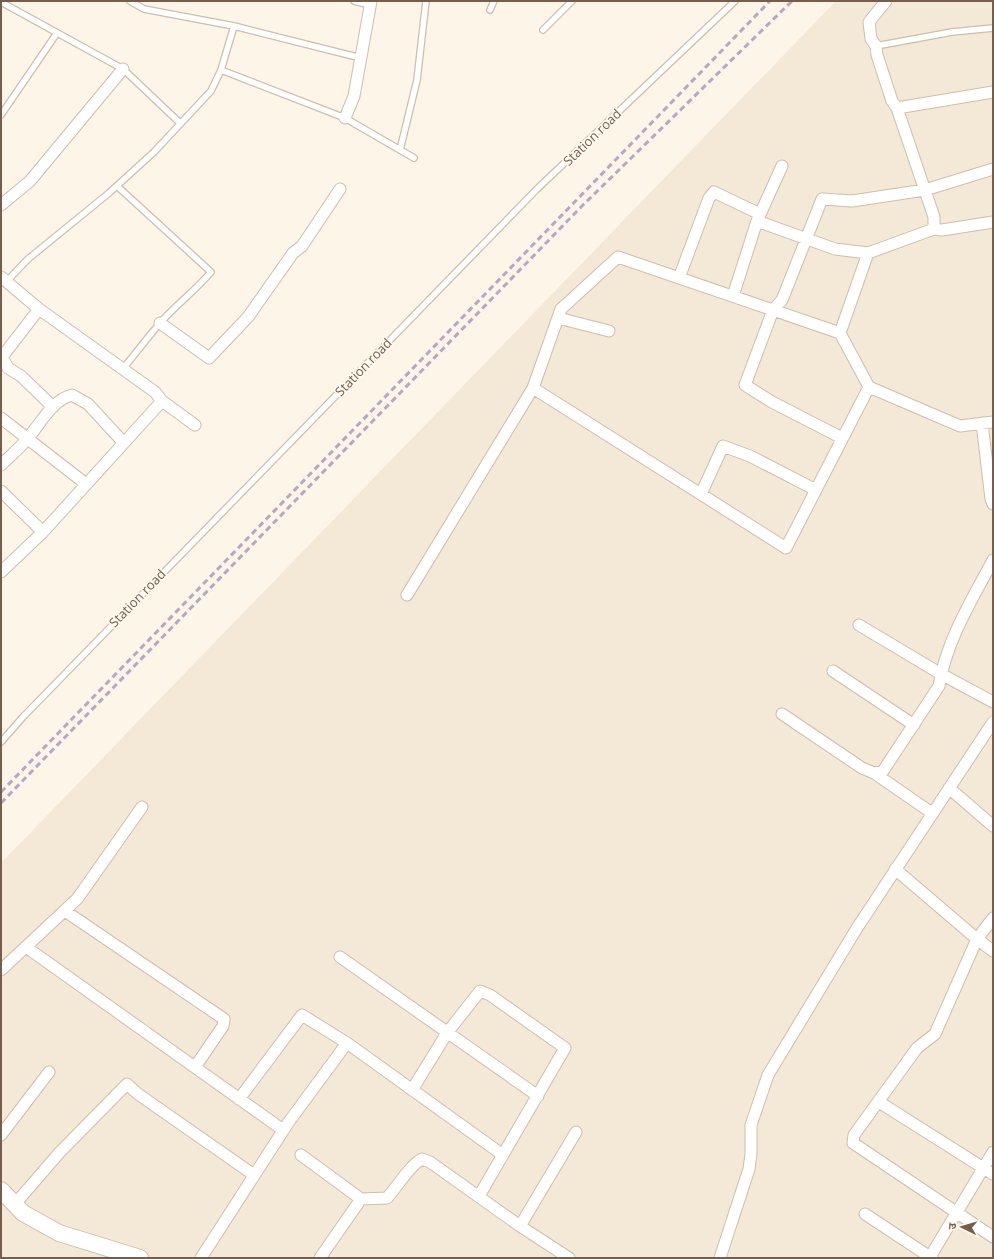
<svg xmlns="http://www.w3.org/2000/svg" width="994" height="1259" viewBox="0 0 994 1259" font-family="'Open Sans','Noto Sans Devanagari',sans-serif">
<rect width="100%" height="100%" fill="#fcf5e8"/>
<path fill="#f4e8d6" d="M836,1h157v1257h-992v-395z"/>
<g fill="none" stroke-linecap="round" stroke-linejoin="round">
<g stroke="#cebeae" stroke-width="8">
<path id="lane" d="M130,1l14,8 90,17 127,32
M354,1l16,4
M1,2l122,67 57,54
M490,10l4,-9
M543,30l29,-29
M876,46l76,-14 41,-4
M221,70l124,48 69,40
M1,115l56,-82
M400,150l17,-70 9,-79
M117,186l94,86c-15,18 -34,32 -50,50 -13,15 -26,32 -39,48
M6,282l22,-23 81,-66 45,-41 57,-61 10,-21 13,-44
M1,742l22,-25 514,-528 198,-188"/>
</g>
<g stroke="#cebeae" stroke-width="13">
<path id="street" d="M886,1l-17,21 2,17 5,7 1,9 15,46 5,7 37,109v12l8,1 51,-8
M897,108l96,-16
M345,118l9,-22 17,-95
M1,205l29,-24 93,-112
M757,221l78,28 33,4 66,-24
M1,277l38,32 116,83 7,9 -119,131 -42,40
M679,278l30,-80 5,-6 46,22
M733,296l24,-75 25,-55
M39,309l-37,48 6,11 13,8 32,31
M558,318l51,13
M160,323l49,35 39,-41 45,-64 9,-7 38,-57
M840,333l28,-80
M533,388l253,160 83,-161 91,39 33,-4
M162,401l33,24
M1,418l85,66
M982,423l9,76 2,5
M842,438l-70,-36 -27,-17 28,-75 9,-10 40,-101 30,2 73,-11 68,-21
M1,465c9,-9 19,-17 27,-27 13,-15 24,-38 44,-43l16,9 36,39
M1,491l42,41
M701,494l22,-48 27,10 66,34
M407,595l126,-207 28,-79 57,-52 222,76 29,54
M859,625l82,49 52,28
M833,671l81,54
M782,714l80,54 12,5 9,-2 56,-85c7,-45 33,-86 54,-126
M874,773l58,40
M949,788l44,38
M895,869l82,70 16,12
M65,911l159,108 -1,7 -28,41
M993,918l-16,21 -42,95 -18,14 -63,87 -1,8 140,94
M26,947l257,183
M340,957l198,139
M1,970l76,-71 65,-92
M412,1090l35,-57 33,-42 10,4 75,53 -86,148
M239,1099l63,-84 45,28 156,112
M879,1102l114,72
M1,1135l48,-63
M301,1155l60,44 26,-1c9,-10 25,-35 35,-39l8,3 90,64 49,32
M15,1204l45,-52 67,-68 11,10 116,81
M865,1214l65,43 -1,1
M520,1226l56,-94
M201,1258l87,-135 59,-80
M320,1258l41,-59
M720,1258l29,-89 2,-15v-29l17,-50 89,-147 136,-206
M932,1258l-2,-1 63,-105"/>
</g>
<g stroke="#d1beab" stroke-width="18">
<path id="secondary" d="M1,1190l22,23 36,20 81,25"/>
</g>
<use href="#lane" stroke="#fff" stroke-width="5.5"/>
<use href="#street" stroke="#fff" stroke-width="11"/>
<use href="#secondary" stroke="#fff" stroke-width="16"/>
<path stroke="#b9a6c6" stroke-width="3" stroke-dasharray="6 4" stroke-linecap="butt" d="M1,792l769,-791
M1,803l581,-597 210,-205"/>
</g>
<g text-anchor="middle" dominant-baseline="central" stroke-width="3.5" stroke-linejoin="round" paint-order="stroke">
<g font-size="13" fill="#765d4c" stroke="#fff9ee">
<text transform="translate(592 137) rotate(-44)">Station road</text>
<text transform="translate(363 367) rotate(-46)">Station road</text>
<text transform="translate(137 598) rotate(-46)">Station road</text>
</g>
</g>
<rect width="994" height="1259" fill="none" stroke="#765d4c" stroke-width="4"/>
<g transform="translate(962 1227) rotate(275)" stroke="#fff9ee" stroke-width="3" paint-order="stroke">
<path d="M0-3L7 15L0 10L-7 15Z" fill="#765d4c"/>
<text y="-6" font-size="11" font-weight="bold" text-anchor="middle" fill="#765d4c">उ</text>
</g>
</svg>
